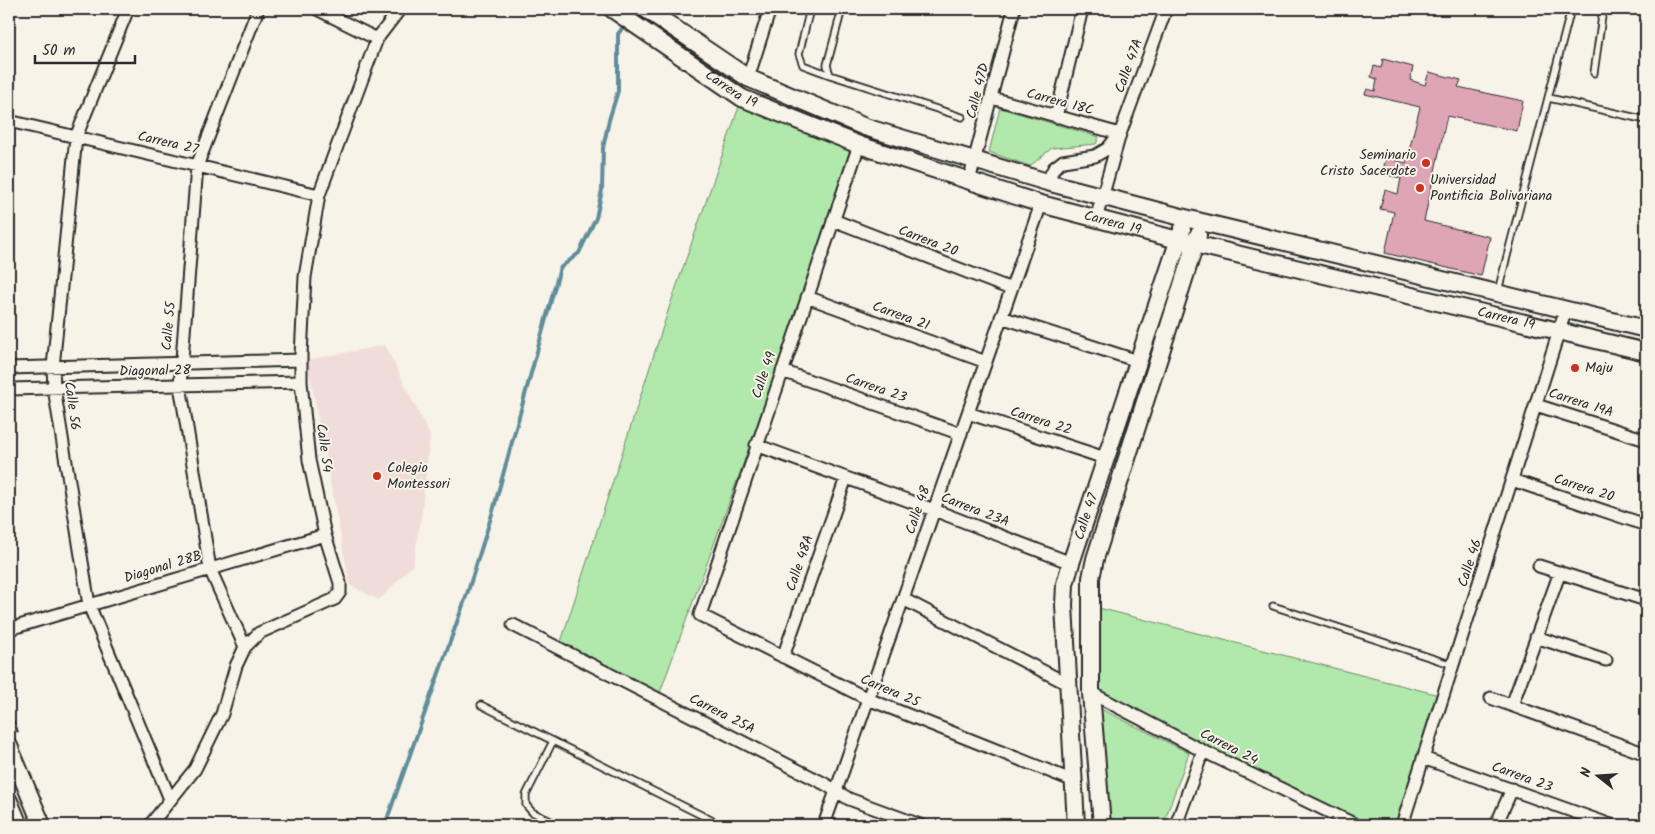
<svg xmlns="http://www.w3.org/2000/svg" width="1655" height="834" viewBox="0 0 1655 834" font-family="Kalam,sans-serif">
<rect width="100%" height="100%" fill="#f7f3e8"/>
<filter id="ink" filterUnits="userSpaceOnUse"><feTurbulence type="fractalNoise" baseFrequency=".02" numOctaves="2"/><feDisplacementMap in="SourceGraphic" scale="10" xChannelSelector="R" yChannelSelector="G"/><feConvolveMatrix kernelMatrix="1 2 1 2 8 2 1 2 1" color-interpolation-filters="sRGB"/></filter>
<g filter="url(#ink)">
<path fill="#f0dcd9" d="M385,345l45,91 -9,81 -8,48 -34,35 -29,-15 -43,-225z"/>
<path fill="#b1e8ab" stroke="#6e8a6b" d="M742,98l117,47 -201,553 -99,-50 110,-340z
M1000,108l99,29 -3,7 -44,4 -22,18 -41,-14z
M1091,606l352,90 -41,129h-44l-267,-132z
M1101,709l88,44 -26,72h-53z"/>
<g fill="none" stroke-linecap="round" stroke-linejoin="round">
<path stroke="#618d9b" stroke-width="4" d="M630,17l6,-8
M385,825l83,-234 25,-80 67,-243 19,-15 17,-35 6,-28 1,-42 6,-28 9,-29v-57l8,-11"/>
</g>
<path fill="#dea5b7" stroke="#2b2b2b" d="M1383,59l30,8 -3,13 15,5 4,-13 32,8 -3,7 65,14 -6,30 -70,-15 -23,105 66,16 -9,39 -96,-23 9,-41 -14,-3 5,-19 13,4 3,-16 -19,-4 4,-16 20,5 14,-56 -55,-13 2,-5 8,2 2,-12 -6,-2 3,-11 7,2z"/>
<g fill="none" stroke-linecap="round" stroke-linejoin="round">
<g stroke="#2b2b2b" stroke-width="9">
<path id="lane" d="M810,9l-11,45 4,11 27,10
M842,9l-15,56 3,10 132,42
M1594,73l9,-64
M1549,98l97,22
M1498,291l73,-282
M1273,606l180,59
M481,705l240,120
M553,741l-27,54v10l6,7 27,13"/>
</g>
<g stroke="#2b2b2b" stroke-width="15">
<path id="street" d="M128,9l-52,128 -23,230 1,21 35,217 81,194
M317,9l60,30
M748,78l22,-69
M992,98l128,36
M1056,117l26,-108
M9,121l310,74
M859,145l-159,470 168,84 206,82
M969,181l45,-172
M1047,182l7,-14 9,-7 32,-5 12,-7 10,-12
M1096,219l24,-85 46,-125
M833,220l178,69
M807,297l179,65
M1001,317l137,44
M9,368l292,-8
M782,371l179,63
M9,389l292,-7
M1536,405l110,35
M968,413l137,45
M756,445l178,65 137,53
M1512,480l134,45
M1539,566l107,34
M903,599l165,85
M513,625l312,159 24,15 71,26
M9,629l316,-94
M1536,637l70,23
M245,647l-35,-78 -30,-184 17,-219 61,-157
M783,657l63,-179
M1091,693l112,58 153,74
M1491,698l155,56
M1512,705l48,-133
M1423,758l188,67
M150,825l45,-56 27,-55 14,-48 9,-19 14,-14 76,-34 5,-7v-9l-15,-48 -16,-75 -8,-78v-27l4,-78 14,-82 58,-156 23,-30
M824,825l217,-621
M1176,825l27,-74
M1402,825l164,-516
M1496,825l16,-36"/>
</g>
<g stroke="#2b2b2b" stroke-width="20">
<g id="secondary">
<path id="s1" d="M612,9l130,89 117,47 182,59 137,36 468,112"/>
<path d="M646,9l102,69 117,49 182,55 138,36 461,111"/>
<path d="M9,746l33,79"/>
<path d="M9,801l10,24"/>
<path id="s2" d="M1076,825l-12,-220 1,-21 6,-21 111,-333"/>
<path d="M1102,825l-11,-132v-115l4,-19 103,-324"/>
</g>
</g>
<path stroke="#2b2b2b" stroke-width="2.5" stroke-dasharray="5 4" stroke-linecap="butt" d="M9,711l10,24"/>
<use href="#lane" stroke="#f7f3e8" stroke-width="5.5"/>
<use href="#street" stroke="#f7f3e8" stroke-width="11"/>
<use href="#secondary" stroke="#f7f3e8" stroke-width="16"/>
</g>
</g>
<g fill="#c8321e" stroke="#f7f3e8" stroke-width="2">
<circle cx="1426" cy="163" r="5"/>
<circle cx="1420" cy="188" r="5"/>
<circle cx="1575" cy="368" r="5"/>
<circle cx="377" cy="476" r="5"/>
</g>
<g text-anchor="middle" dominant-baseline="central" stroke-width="4" stroke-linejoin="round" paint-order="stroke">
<g font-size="14" fill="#2b2b2b" stroke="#f7f3e8">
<text transform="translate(1129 66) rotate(-70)">Calle 47A</text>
<text stroke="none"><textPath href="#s1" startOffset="144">Carrera 19</textPath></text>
<text transform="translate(978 91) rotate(-76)">Calle 47D</text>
<text transform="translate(1060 102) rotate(15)">Carrera 18C</text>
<text transform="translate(168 143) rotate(13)">Carrera 27</text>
<text stroke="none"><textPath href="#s1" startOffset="549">Carrera 19</textPath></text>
<text transform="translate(928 241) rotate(21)">Carrera 20</text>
<text transform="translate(901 316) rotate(20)">Carrera 21</text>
<text stroke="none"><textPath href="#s1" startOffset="954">Carrera 19</textPath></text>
<text transform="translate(169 326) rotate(-85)">Calle 55</text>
<text transform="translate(155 371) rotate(-1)">Diagonal 28</text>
<text transform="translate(764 375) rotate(-71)">Calle 49</text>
<text transform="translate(876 388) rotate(19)">Carrera 23</text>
<text transform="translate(1581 403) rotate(18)">Carrera 19A</text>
<text transform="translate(72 406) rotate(82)">Calle 56</text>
<text transform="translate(1041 421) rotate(18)">Carrera 22</text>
<text transform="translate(324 448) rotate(82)">Calle 54</text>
<text transform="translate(1584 488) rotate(18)">Carrera 20</text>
<text transform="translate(918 510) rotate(-71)">Calle 48</text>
<text transform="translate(975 510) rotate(21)">Carrera 23A</text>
<text stroke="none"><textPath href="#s2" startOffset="312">Calle 47</textPath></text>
<text transform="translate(800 563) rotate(-71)">Calle 48A</text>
<text transform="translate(1470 563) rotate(-72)">Calle 46</text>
<text transform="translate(163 567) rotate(-17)">Diagonal 28B</text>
<text transform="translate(890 691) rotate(23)">Carrera 25</text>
<text transform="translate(722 714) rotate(27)">Carrera 25A</text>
<text transform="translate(1229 747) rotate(27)">Carrera 24</text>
<text transform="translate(1522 777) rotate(20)">Carrera 23</text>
</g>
<g font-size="14" fill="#2b2b2b" stroke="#f7f3e8" text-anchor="start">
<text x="1416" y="155" text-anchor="end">Seminario<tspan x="1416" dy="16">Cristo Sacerdote</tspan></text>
<text x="1430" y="180">Universidad<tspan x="1430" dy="16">Pontificia Bolivariana</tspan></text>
<text x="1585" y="368">Maju</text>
<text x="387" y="468">Colegio<tspan x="387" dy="16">Montessori</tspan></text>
</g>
</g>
<rect width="1655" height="834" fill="none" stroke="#f7f3e8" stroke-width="30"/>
<rect x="15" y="15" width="1625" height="804" fill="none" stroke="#2b2b2b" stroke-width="2" filter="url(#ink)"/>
<g transform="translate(1598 776) rotate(287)" stroke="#f7f3e8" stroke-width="4" paint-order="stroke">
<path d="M0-4L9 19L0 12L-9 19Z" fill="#2b2b2b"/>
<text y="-8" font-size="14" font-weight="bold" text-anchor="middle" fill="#2b2b2b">N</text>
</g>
<path d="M35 55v8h100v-8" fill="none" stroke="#2b2b2b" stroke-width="2.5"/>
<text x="42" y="55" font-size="15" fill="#2b2b2b" stroke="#f7f3e8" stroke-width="4" paint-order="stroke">50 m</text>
</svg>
